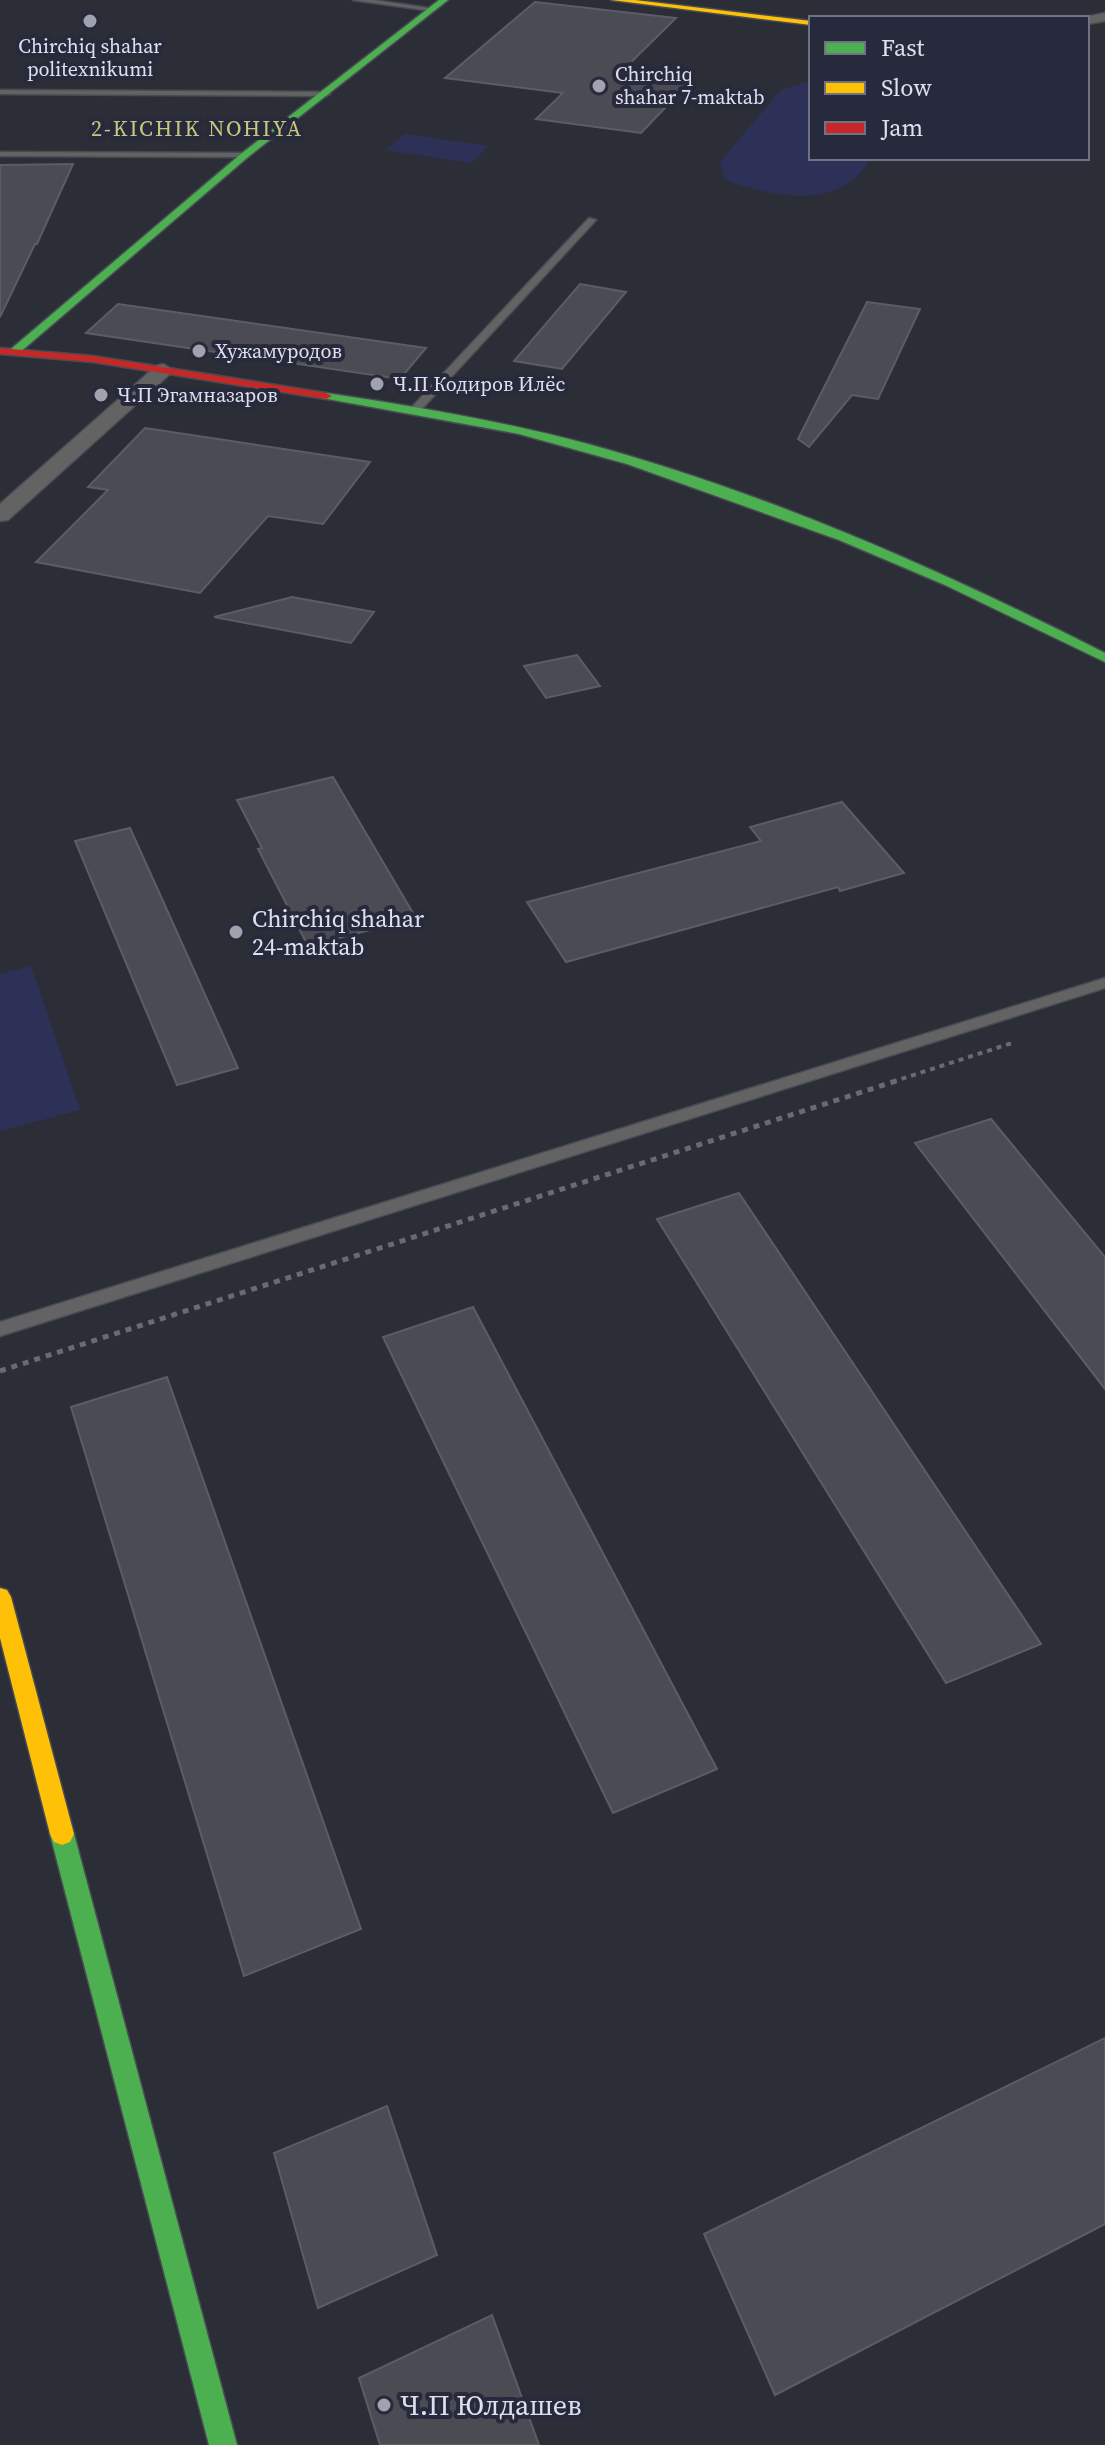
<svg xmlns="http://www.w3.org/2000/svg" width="1105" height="2445" viewBox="0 0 1105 2445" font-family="'Source Serif 4',serif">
<rect width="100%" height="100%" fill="#2c2e37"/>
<path fill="#2e3157" d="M811,81v77h60c-30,54 -97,39 -146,22l-5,-18 61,-72z
M405,134l84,12 -18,17 -85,-13z
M31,966l49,144 -80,21v-157z"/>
<path fill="#4a4b53" stroke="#5b5d66" stroke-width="2" d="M535,2l141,16 -57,56 70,9 -48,50 -105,-14 27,-26 -118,-15z
M73,164l-36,80h-2l-35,73v-152z
M580,284l46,8 -64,77 -48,-8z
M867,302l53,7 -42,90 -26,-4 -43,52 -11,-8z
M118,304l308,44 -26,31 -314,-46z
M145,428l225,34 -47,62 -55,-8 -68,77 -164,-31 72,-72 -20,-3z
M292,597l82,15 -23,31 -137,-26z
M577,655l23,31 -54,12 -22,-32z
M333,777l83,141 -108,28 -50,-97 4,-1 -25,-48z
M842,802l62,71 -64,18 -2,-4 -272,75 -39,-60 234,-61 -11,-14z
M130,828l33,73 75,167 -61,17 -102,-244z
M991,1119l114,138v132l-190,-246z
M739,1193l302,451 -95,39 -289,-464z
M473,1307l244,462 -104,44 -230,-476z
M167,1377l194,552 -117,47 -173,-569z
M1105,2038v186l-330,171 -71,-161z
M387,2106l50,149 -119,53 -44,-155z
M492,2315l47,130h-159l-21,-67z"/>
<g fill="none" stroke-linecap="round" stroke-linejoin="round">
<g stroke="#494b53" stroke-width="3">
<path id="lane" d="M353,0h20l62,9 -3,2z
M0,90l326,2 4,2 -4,2 -326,-2z
M0,152l245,1 4,2 -4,2 -245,-1z
M589,218l7,2 -177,192h-8v-4z
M1105,978v10l-1105,348v-14z"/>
</g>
<g stroke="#494b53" stroke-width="3">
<path id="street" d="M1105,13v8l-18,3v-6h-6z
M163,364l10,6 -3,4 -162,146 -8,1v-17l156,-138z"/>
</g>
<g stroke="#494b53" stroke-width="3">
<path id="fast" d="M439,0h9l-200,157 -229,196h-8v-4l231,-196z
M326,393c88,13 176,28 262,51 179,49 352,125 517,209v9l-160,-77 -106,-45 -212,-76 -108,-30 -197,-36 -2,-2z
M62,1823l8,3 4,8 163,611h-28l-159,-611 4,-8z"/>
</g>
<g stroke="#494b53" stroke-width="3">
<path id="slow" d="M611,0h24l176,21v4z
M0,1588l7,2 4,7 63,237 -4,8 -8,3 -8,-3 -4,-8 -50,-196z"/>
</g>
<g stroke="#494b53" stroke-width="3">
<path id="jam" d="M0,348l93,8 233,37 6,3 -6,3 -233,-37 -93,-8z"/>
</g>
<path stroke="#6a6b6d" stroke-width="4" stroke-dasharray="5 5" stroke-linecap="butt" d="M892,1082l123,-40"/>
<path stroke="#6a6b6d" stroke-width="5" stroke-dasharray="6 6" stroke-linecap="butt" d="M0,1371l899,-291"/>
<use href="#lane" fill="#626362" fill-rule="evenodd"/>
<use href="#street" fill="#626362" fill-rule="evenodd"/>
<use href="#fast" fill="#4caf50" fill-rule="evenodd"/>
<use href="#slow" fill="#ffc107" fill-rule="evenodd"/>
<use href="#jam" fill="#c62828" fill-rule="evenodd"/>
</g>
<g fill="#a0a2ad" stroke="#272a3c" stroke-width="3">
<circle cx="90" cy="21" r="8"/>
<circle cx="599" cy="86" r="8"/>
<circle cx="199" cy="351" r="8"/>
<circle cx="377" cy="384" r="8"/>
<circle cx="101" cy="395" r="8"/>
<circle cx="236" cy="932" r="8"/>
<circle cx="384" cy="2405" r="8"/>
</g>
<g text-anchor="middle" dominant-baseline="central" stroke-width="8" stroke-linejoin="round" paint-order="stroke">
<g font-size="20" fill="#dee0ed" stroke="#272a3c" text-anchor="start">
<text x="90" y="46" text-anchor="middle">Chirchiq shahar<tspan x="90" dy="23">politexnikumi</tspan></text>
<text x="615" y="74">Chirchiq<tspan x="615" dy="23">shahar 7-maktab</tspan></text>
<text x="215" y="351">Хужамуродов</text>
<text x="393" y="384">Ч.П Кодиров Илёс</text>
<text x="117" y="395">Ч.П Эгамназаров</text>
</g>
<g font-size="22" letter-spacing="2" fill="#c6c779" stroke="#272a3c">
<text x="197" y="128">2-KICHIK NOHIYA</text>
</g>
<g font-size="24" fill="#dee0ed" stroke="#272a3c" text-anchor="start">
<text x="252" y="918">Chirchiq shahar<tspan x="252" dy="28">24-maktab</tspan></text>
</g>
<g font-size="28" fill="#dee0ed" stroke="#272a3c" text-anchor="start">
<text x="400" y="2405">Ч.П Юлдашев</text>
</g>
</g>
<rect x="809" y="16" width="280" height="144" fill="#272a3c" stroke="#707383" stroke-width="2"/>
<rect x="825" y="42" width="40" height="12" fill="#4caf50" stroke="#707383" stroke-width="2"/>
<text x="881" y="56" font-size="24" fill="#dee0ed">Fast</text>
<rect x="825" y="82" width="40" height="12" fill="#ffc107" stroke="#707383" stroke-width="2"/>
<text x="881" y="96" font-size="24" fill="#dee0ed">Slow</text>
<rect x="825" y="122" width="40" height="12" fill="#c62828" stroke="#707383" stroke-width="2"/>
<text x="881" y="136" font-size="24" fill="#dee0ed">Jam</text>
</svg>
